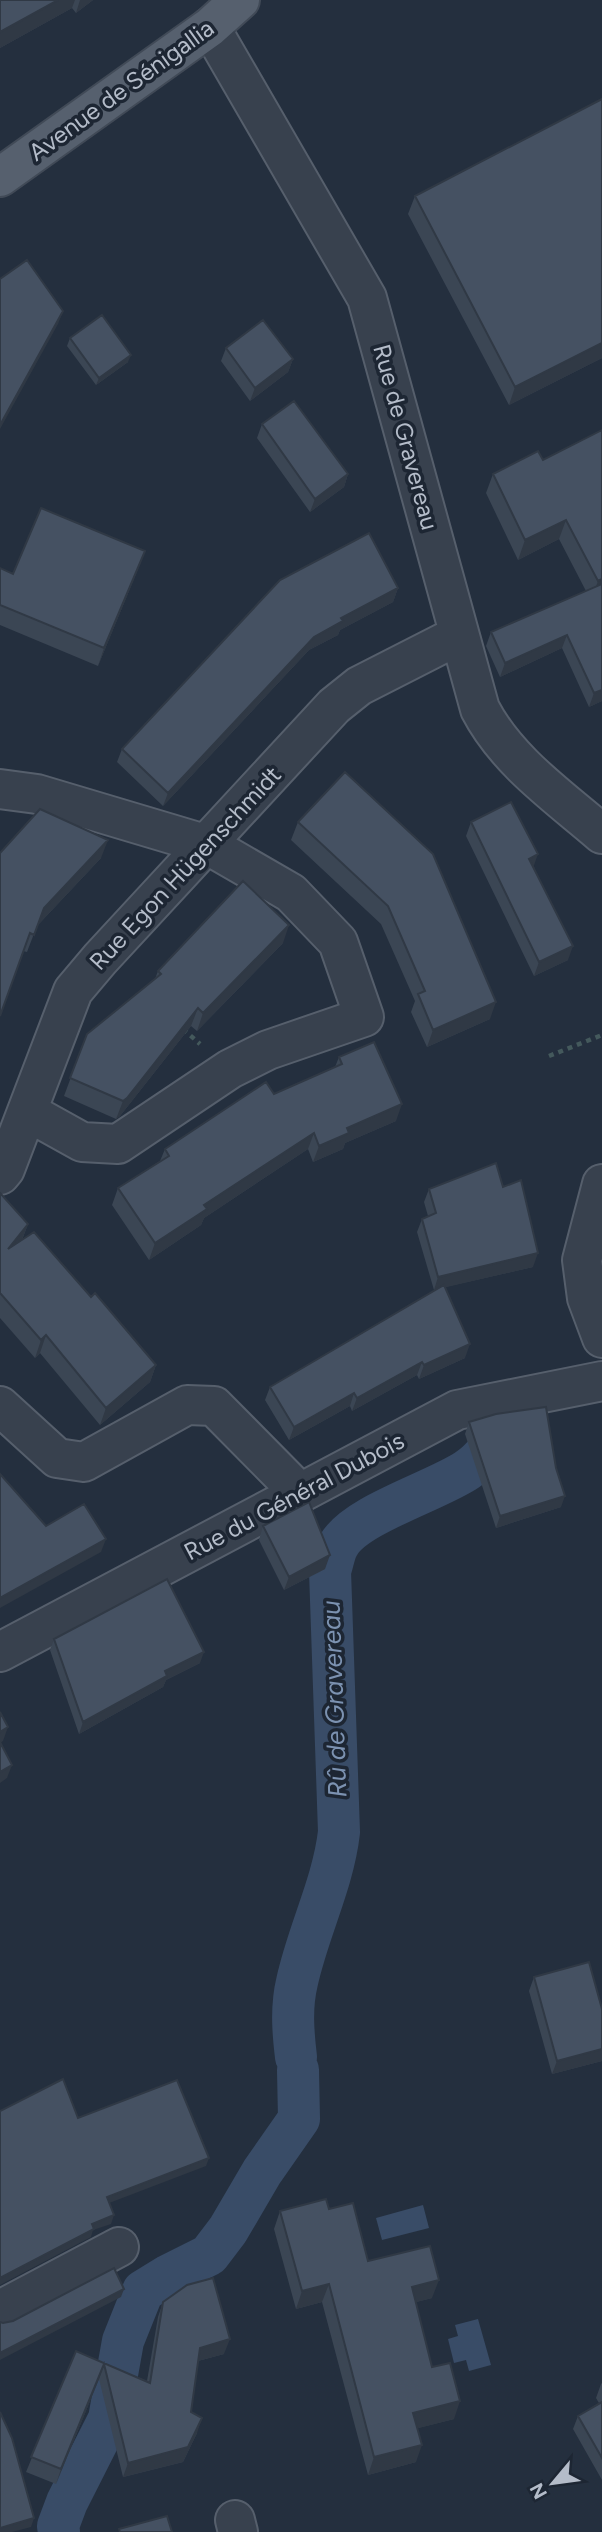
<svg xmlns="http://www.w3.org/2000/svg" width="602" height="2532" viewBox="0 0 602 2532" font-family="Figtree,sans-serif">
<rect width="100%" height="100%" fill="#242f3e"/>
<path fill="#394c67" d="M423,2205l6,23 -47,12 -6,-22z
M478,2319l13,46 -22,6 -3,-11 -12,3 -6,-24 10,-3 -3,-11z"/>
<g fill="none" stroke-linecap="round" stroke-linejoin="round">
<path stroke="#394c67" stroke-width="42" d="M296,2057c-3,-25 -5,-50 1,-75 11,-51 36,-98 42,-150l-9,-261c3,-8 4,-18 8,-25 16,-31 98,-55 129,-76 17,-11 27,-28 37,-45
M59,2532l-1,-6 9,-24 42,-83 14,-78 20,-50 26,-16 40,-20 19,-25 34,-58 37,-53 -1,-49"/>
<g stroke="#565f6c" stroke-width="42">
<path id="minor" d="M210,27l157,271 113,411c27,52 78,87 122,125
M0,789l37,5 171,51 83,48 47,49 26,75 -96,33 -38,19 -112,75 -36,-2 -54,-30
M0,1175l5,-6 68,-178 27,-32 234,-253 25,-20 100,-51
M602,1184l-20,76 5,38 15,40
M0,1406l57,52 27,4 103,-57 27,1 86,87
M0,1652l457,-242 145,-29
M0,2310l119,-63
M235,2520l3,12"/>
</g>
<g stroke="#414a57" stroke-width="42">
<path id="major" d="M0,177l210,-150 30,-27"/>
</g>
<path stroke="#44595c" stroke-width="4.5" stroke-dasharray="5 5" stroke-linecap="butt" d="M183,1029l17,15
M549,1056l53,-21"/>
<use href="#minor" stroke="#38414e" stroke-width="38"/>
<use href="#major" stroke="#56606e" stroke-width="38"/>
</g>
<path fill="#3b4654" d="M0,0h93l-17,13 -4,-5 -72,40z
M415,196l187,162 -93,47 -101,-191z
M70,338l58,24 -32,23 -29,-39z
M226,348l67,11 -5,13 -38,29 -29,-40z
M262,424l86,50 -4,13 -34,25 -53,-74z
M602,430v271l-13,6 -27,-59 -62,29 -14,-31 5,-14 95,-41 -27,-52 -41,21 -32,-67 7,-19 50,-14z
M0,568l13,6 125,-5 -40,97 -98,-41z
M398,588l-5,14 -53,28 -2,5 -29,15 -146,156 -46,-44 5,-13z
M345,772l145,247 -63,28 -16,-35 4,-11 -34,-77 -90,-84 7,-18z
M471,822l63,45 34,93 -34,16 -68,-140z
M0,853l101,5 -64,68 -10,26 -4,-1z
M283,943l-86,88 -6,-5 -71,90 -4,3 -52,-23 23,-62 68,-55 3,-8z
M339,1057l57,64 -51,22 -2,6 -30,13 -5,-13 -104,69 -3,7 -52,35 -37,-55 6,-17 42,-27 5,-12 109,-55 61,-27z
M503,1187l30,80 -88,20 20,71 -46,21 -2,-4 -65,36 -2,-5 -61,34 -24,-40 5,-13 166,-97h-2l-17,-58 5,-13 6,-3 -4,-14 5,-13z
M0,1193l28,31 -6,16 69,57 65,68 -6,17 -50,43 -60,-72 -5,5 -35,-40z
M469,1422l92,85 -65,21 -31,-94z
M263,1526l62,43 -41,21 -25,-50z
M54,1639l146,24 -34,17 -3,7 -84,47 -29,-84z
M534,1977l68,32v52l-50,13 -23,-83z
M329,2209l39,52 64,37 -16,4 16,65 22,52 -36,9 -2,34 -48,13 -46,-173 -26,7 -22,-80 6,-18z
M163,2302l61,52 -26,7 -7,51 6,21 -14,29 -60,15 -24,-98 -43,105 -30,-12 50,-121 71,30 11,-64z
M602,2383v97l-29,-51 5,-13 21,-13 -3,-5 5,-14z"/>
<path fill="#303945" d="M58,0h17l-3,8 -72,40v-16z
M80,0h13l-17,13z
M63,311l-5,13 -58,105v-4z
M602,343v15l-93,47 6,-18z
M131,355l-3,7 -32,23 3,-7z
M293,359l-5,13 -38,29 5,-13z
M348,474l-4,13 -34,25 5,-13z
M566,520l-7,19 -41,21 7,-20z
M145,551l-7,18 -40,97 6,-18z
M602,579v16l-11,5 7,-19z
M398,588l-5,14 -53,28 -2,5 -29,15 -146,156 5,-13 146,-156 27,-19z
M567,635l-5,13 -62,29 5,-14z
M602,690v11l-13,6 5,-14z
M108,840l-7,18 -64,68 -10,26 17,-44z
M538,854l-5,14 -4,-9z
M289,925l-6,18 -86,88 6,-18z
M573,946l-5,14 -34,16 5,-14z
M496,1002l-6,17 -63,28 6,-17z
M198,1008l-7,18 -71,90 -4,3 7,-18z
M402,1104l-6,17 -51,22 -2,6 -30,13 6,-16 28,-18z
M314,1133l-6,16 -104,69 -3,7 -52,35 6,-17 49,-38z
M28,1224l-7,18 -13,7z
M538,1253l-5,14 -99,23 4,-13z
M46,1335l-6,18 -5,5 6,-18z
M470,1344l-5,14 -46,21 5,-14z
M422,1362l-5,13 -65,36 5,-13z
M156,1365l-6,17 -50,43 6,-17z
M354,1393l-4,13 -61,34 5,-13z
M565,1496l-4,11 -65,21 4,-12z
M106,1539l-5,13 -101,56v-10z
M330,1555l-5,14 -41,21 5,-13z
M204,1652l-4,11 -34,17 -3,7 -84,47 4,-12 82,-51z
M8,1727l-5,14 -3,2v-11z
M12,1765l-5,13 -7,5v-11z
M602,2049v12l-50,13 5,-13z
M209,2158l-3,8 -102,39 3,-8z
M114,2215l-3,9 -18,6 -2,7 -91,48v-7l92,-54z
M439,2280l-7,18 -27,7 7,-18z
M329,2284l-7,18 -26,7 6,-18z
M124,2289l-3,8 -121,63v-7z
M230,2339l-6,15 -30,8 6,-14z
M104,2364l-5,15 -43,105 5,-15z
M460,2401l-6,18 -47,12 6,-18z
M202,2418l-5,15 -14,29 -60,15 5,-14z
M422,2445l-6,17 -48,13 6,-18z
M34,2518l-3,9 -19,5h-12v-4z"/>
<path fill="#455162" stroke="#303945" stroke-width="2" d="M0,0h58l-58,32z
M602,99v244l-87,44 -100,-191z
M27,260l36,51 -63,114v-146z
M102,315l29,40 -32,23 -29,-40z
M263,320l30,39 -38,29 -29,-40z
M294,401l54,73 -33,25 -53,-75z
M602,430v149l-4,2 -32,-61 -41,20 -32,-66 45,-23 5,9z
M41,508l104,43 -41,97 -104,-43v-37l13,6z
M369,533l29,55 -57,30 2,3 -29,16 -146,156 -46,-44 158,-169z
M602,584v106l-8,3 -27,-58 -62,28 -14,-31z
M345,772l88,82 63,148 -63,28 -15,-36 7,-3 -37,-85 -90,-84z
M511,802l27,52 -9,5 44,87 -34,16 -68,-140z
M40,809l68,31 -64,68 -10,27 -4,-2 -30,83v-163z
M243,881l46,44 -86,88 -5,-5 -71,90 -4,3 -53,-23 17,-44 74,-60 -3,-3z
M374,1042l28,62 -55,24 2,5 -30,13 -5,-13 -110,72 3,4 -52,34 -37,-55 51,-32 -4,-7 101,-67 8,12 68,-30 -3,-7z
M496,1163l7,24 18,-7 17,73 -100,24 -16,-58 14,-6 -7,-24z
M0,1193l28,31 -20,25 26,-17 57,65 4,-4 61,72 -50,43 -60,-73 -5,5 -41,-47z
M444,1285l26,59 -46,21 -2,-3 -65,36 -3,-5 -60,34 -24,-40z
M546,1407l10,61 9,28 -65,20 -31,-94 27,-8z
M0,1474l46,52 38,-22 22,35 -106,59z
M309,1502l21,53 -41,22 -26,-51z
M167,1579l37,73 -39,19 2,5 -84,46 -29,-83z
M0,1712l8,15 -8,5z
M0,1742l12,23 -12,7z
M589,1962l13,47v40l-45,12 -23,-84z
M63,2079l15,39 99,-38 32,78 -102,39 7,18 -22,9 2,5 -94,49v-167z
M326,2199l3,10 24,-6 15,58 62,-15 9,34 -27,7 20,80 18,-4 10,38 -47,12 9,32 -48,12 -45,-173 -27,7 -22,-80z
M114,2268l10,21 -124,64v-31l3,1 10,-2z
M213,2278l17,61 -30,9 -9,64 11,6 -14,29 -60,16 -24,-99 -43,105 -30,-12 45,-106 74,32 13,-81 24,-17z
M602,2402v56l-24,-42z
M0,2412l12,26 22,80 -34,10z
M167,2516l5,16h-52l-1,-3z"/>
<g text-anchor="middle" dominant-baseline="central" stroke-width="7" stroke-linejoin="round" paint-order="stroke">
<g font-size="24" fill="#b4bcc9" stroke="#1d2633">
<text transform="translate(121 90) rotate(-36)">Avenue de Sénigallia</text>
<text transform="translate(406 437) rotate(75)">Rue de Gravereau</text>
<text transform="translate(185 868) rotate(-47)">Rue Egon Hügenschmidt</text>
<text transform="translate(294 1496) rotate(-28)">Rue du Général Dubois</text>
</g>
<g font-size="26" font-style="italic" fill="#7c92b1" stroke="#1d2633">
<text transform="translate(334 1699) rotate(-92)">Rû de Gravereau</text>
</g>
</g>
<g transform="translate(553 2483) rotate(241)" stroke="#1d2633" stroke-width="5" paint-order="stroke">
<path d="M0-5L12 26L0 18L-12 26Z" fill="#b4bcc9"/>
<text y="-10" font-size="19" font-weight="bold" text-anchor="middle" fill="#b4bcc9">N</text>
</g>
</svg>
